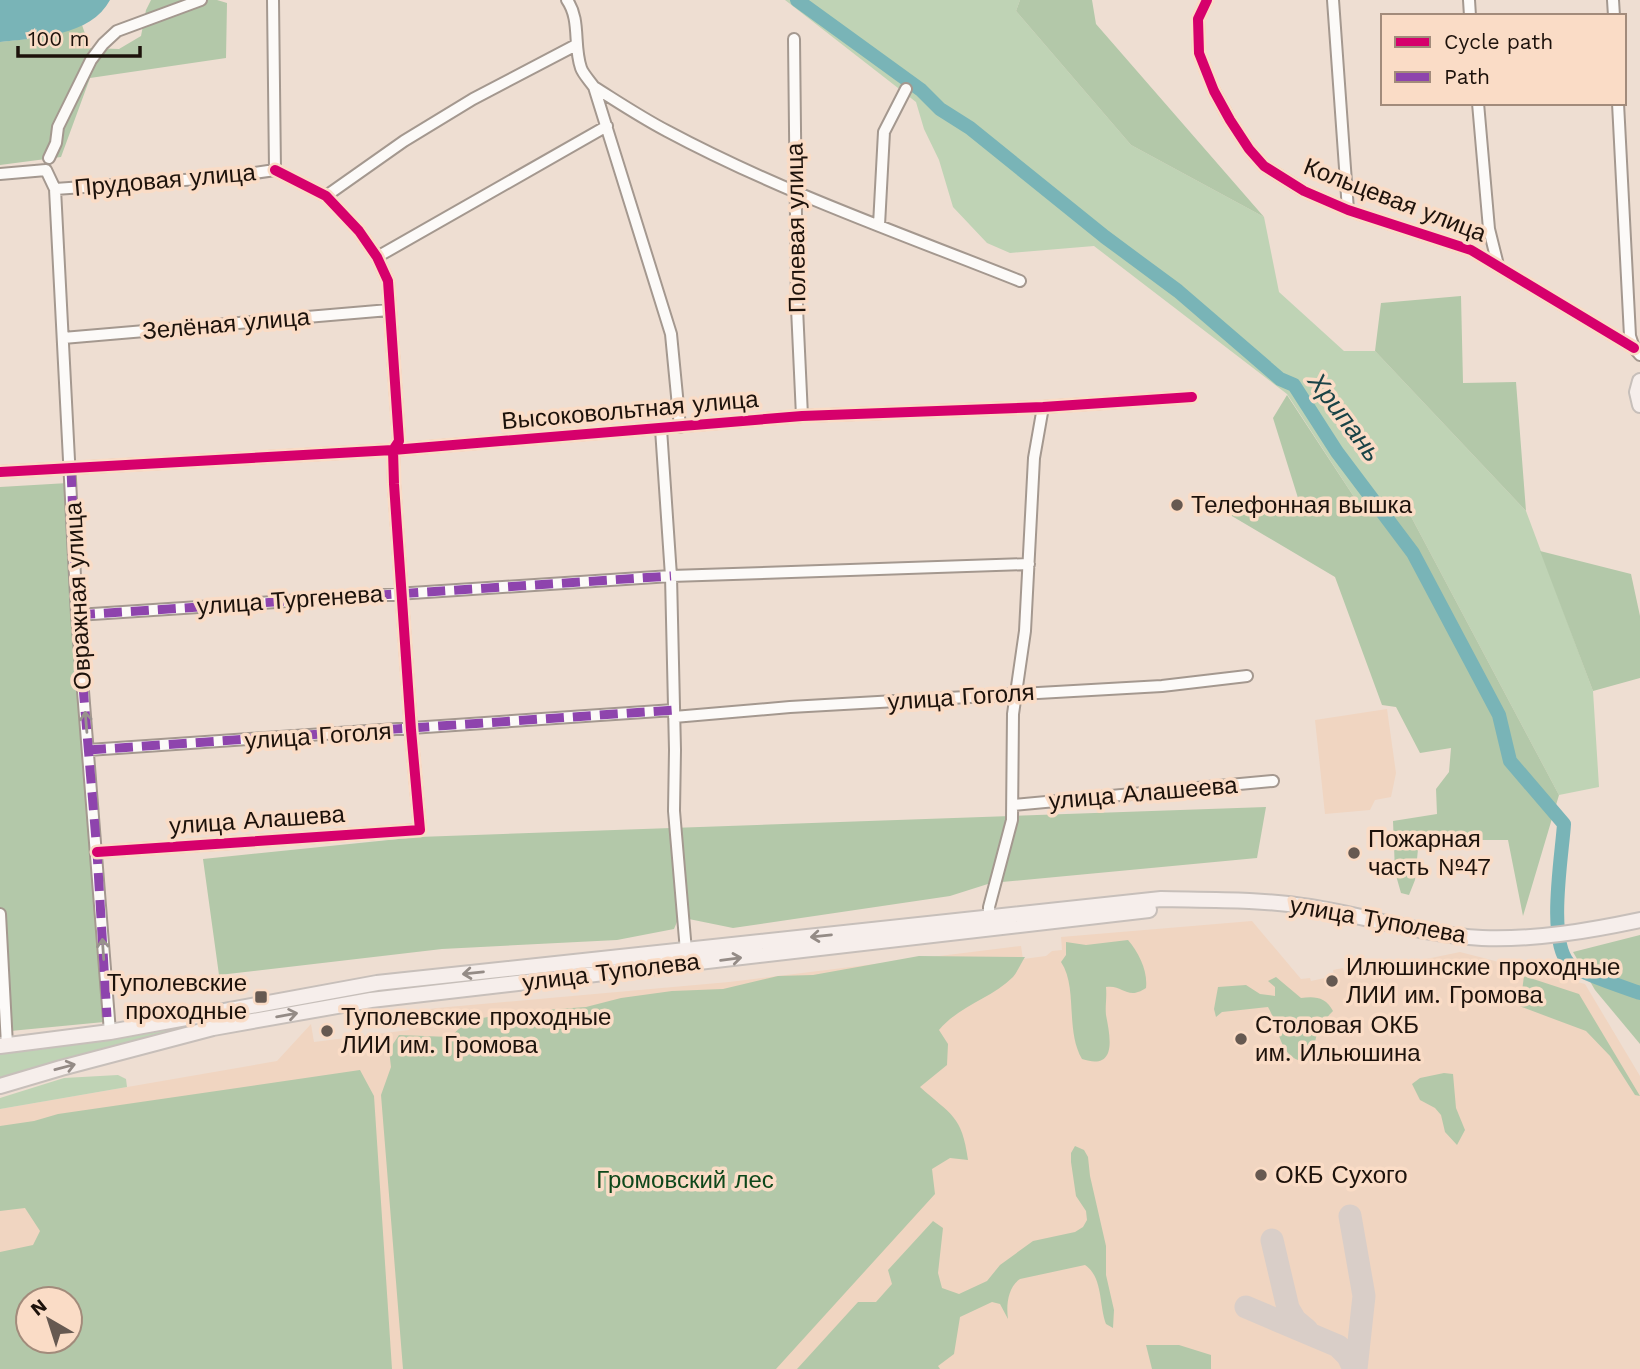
<svg xmlns="http://www.w3.org/2000/svg" width="1640" height="1369" viewBox="0 0 1640 1369" font-family="'Work Sans',sans-serif">
<rect width="100%" height="100%" fill="#eeded2"/>
<path fill="#f0d5c1" fill-rule="evenodd" d="M1387,709l9,64 -5,24 -16,3 -5,10 -45,4 -10,-94z
M1252,921l49,58 9,-1 1,3 23,-5 -1,-6 10,-2 1,4 7,-1v2l13,-1 96,-20 125,32 55,92v293h-1640v-260l277,-48 34,-37 3,18 95,-12 -2,-18 30,-4 292,-26 292,-36 2,13 23,-3 6,-5 10,-1 -1,-13zM28,1299h42v42h-42z"/>
<path fill="#bfd3b5" d="M785,0h235l-4,11 115,134 133,72 15,75 65,59h31l151,160 67,180 6,96 -40,8 -152,-286 -49,-6 -71,-109 -193,-148 -84,7 -23,-10 -34,-36 -14,-47 -15,-31 -8,-27z
M181,1025v5l-103,25 -78,23v-27z
M118,1075l8,4 1,8 -127,22v-11l64,-20z"/>
<path fill="#b3c8a9" fill-rule="evenodd" d="M151,0h66l10,3 -1,55 -136,20 -29,79 -61,8v-123l52,-6 30,-11 8,23 29,1 22,-13 5,-26z
M1020,0h72l4,24 168,193 -133,-72 -115,-134z
M1461,296l2,87 53,-1 10,129 -151,-160 6,-48z
M1287,395l71,108 49,6 152,286 -36,121 -15,-76h-44l-16,10 -30,-1 -3,31 -6,15 -8,-2 -6,-21 -2,-51 44,-7 -1,-25 13,-17 2,-24 -31,5 -24,-46 -14,-2 -47,-128 -115,-68 78,-11 -25,-80z
M68,483l8,165 28,374 -104,10v-545z
M1540,551l91,23 9,42v62l-47,13z
M1266,807l-9,51 -266,25 -41,13 -217,32 -54,-11 -5,12 -57,11 -175,9 -223,26 -16,-116 215,-22z
M1640,935v109l-45,-54 -22,-38z
M1128,940c11,13 20,31 18,48 -19,13 -23,-4 -40,-1 1,10 -1,19 0,28 4,21 12,56 -24,44 -17,-29 -4,-72 -21,-97l5,-7v-13l20,3z
M919,956l106,1c-4,6 -7,14 -12,20 -22,22 -53,28 -74,53l9,14 -1,21 -27,22c31,28 42,28 48,73l-18,-2 -18,11 3,25 -159,175h-373l-22,-274 10,-28 -2,-17 10,-15 51,2 12,-11 15,-7 38,-7 71,-5 35,-9 51,-7 51,-2 55,-13 35,-1z
M1524,976l55,18 61,102 -5,-1 -25,-39 -24,-25 -67,-25 -2,-8 5,-7z
M1276,977l25,21c14,-2 25,-1 32,13 -14,14 -19,25 -19,45l-7,6c-29,-2 -27,-35 -39,-55l-46,5 -6,5 -2,-8 4,-22 28,-2 14,9 15,2v-9l-7,-6z
M360,1070l14,26 18,273h-392v-117l33,-7 7,-14 -15,-23 -25,3v-85l34,-5 24,-7zM28,1299h42v42h-42z
M1444,1073l9,1 3,34 9,22 -8,15 -12,-13 -4,-17 -6,-7 -15,-8 -8,-16 8,-6z
M1075,1146l9,4 4,7 2,19 16,70v29l8,35 -1,18 -7,-4c-7,-19 -3,-47 -21,-59l-65,14c-12,8 -14,26 -12,40l-8,-15 -8,-2 -32,15 -6,37 -16,12 2,3h-143l61,-67h18l16,-18 -4,-14 45,-49 10,7 -5,45 4,15 17,6 28,-13 13,-16 33,-24 42,-9 8,-5 4,-7 -1,-9 -10,-15 -5,-34v-9z
M1146,1345h33l32,10v14h-59z"/>
<path fill="#79b4b7" d="M0,0h110c-19,36 -74,38 -110,42z"/>
<g fill="none" stroke-linecap="round" stroke-linejoin="round">
<path stroke="#79b4b7" stroke-width="14" d="M797,0l124,90 19,19 30,19 135,109 73,54 102,88 14,6 43,67 76,101 86,162 11,46 54,63c-2,32 -17,116 5,140 8,8 57,24 71,29"/>
<path stroke="#d9cec8" stroke-width="23" d="M1350,1216l14,80 -8,73
M1272,1240l16,68 7,12 12,10
M1246,1307l92,39 10,10 6,13"/>
<g stroke="#a4988f" stroke-width="14">
<path id="minor" d="M273,0l2,170
M567,0c14,20 6,45 14,68 2,6 9,13 13,19l77,247 9,93
M1207,0l-9,19 1,34 15,38 16,29 19,29 15,17 40,25 44,19 123,40 163,98
M1333,0l15,210
M1469,0l1,16
M1613,0l1,16
M794,39l3,269 5,108
M594,87c24,15 48,31 73,44 112,60 235,103 353,150
M1478,103l11,126 9,36
M1618,103l12,233 4,12 6,7
M49,158l7,-15 2,-16 33,-67 12,-16 14,-13 84,-31
M0,174l46,-4 9,19 22,426 33,417
M55,189l172,-12 48,-7
M326,196l78,-55 69,-42 103,-54
M879,225l5,-93 22,-43
M377,257l230,-131
M63,338l326,-28
M661,429l10,147 4,174 -1,61 12,140
M0,472l393,-22 409,-34 241,-9 149,-10
M77,615l594,-39 358,-12
M674,717l116,-10 372,-21 85,-10
M88,750l586,-40
M1013,805l260,-24
M97,852l323,-22 -9,-100 -17,-246 -1,-34 6,-9 -11,-160 -11,-24 -18,-26 -33,-35 -51,-26
M0,914l7,131
M989,917v-10l23,-87 1,-106 12,-83 9,-173 9,-51"/>
</g>
<g stroke="#c7bfba" stroke-width="18">
<path id="major" d="M1640,381l-3,11 3,13
M0,1046l110,-14 267,-49 784,-84c50,1 100,0 149,8 57,9 113,28 172,31 53,2 106,-7 158,-18
M0,1086l61,-18 152,-40 158,-28 778,-90"/>
</g>
<use href="#minor" stroke="#fcfaf8" stroke-width="10"/>
<use href="#major" stroke="#f6eeeb" stroke-width="14"/>
<path stroke="#8e44ad" stroke-width="9" stroke-dasharray="18 9" stroke-linecap="butt" d="M71,469l6,146 20,237 10,165
M77,615l594,-39
M88,750l586,-40"/>
<g stroke="#fadcc6" stroke-width="15">
<path id="cycleway" d="M1207,0l-9,19 1,34 15,38 16,29 19,29 15,17 40,25 44,19 123,40 163,98
M0,472l393,-22 409,-34 241,-9 149,-10
M97,852l323,-22 -9,-100 -17,-246 -1,-34 6,-9 -11,-160 -11,-24 -18,-26 -33,-35 -51,-26"/>
</g>
<use href="#cycleway" stroke="#d6006c" stroke-width="10"/>
</g>
<defs><path id="oneway-shaft" d="M-6 0H5M1.5-3L5.5 0L1.5 3" fill="none" stroke-width="1.6" stroke-linecap="round" stroke-linejoin="round" transform="scale(1.75)"/></defs>
<g stroke="#98928d">
<use href="#oneway-shaft" transform="translate(86 722) rotate(-95)"/>
<use href="#oneway-shaft" transform="translate(103 949) rotate(-94)"/>
</g>
<g stroke="#948b86">
<use href="#oneway-shaft" transform="translate(821 936) rotate(174)"/>
<use href="#oneway-shaft" transform="translate(731 959) rotate(-7)"/>
<use href="#oneway-shaft" transform="translate(473 973) rotate(174)"/>
<use href="#oneway-shaft" transform="translate(287 1015) rotate(-10)"/>
<use href="#oneway-shaft" transform="translate(65 1067) rotate(-15)"/>
</g>
<g fill="#665951" stroke="#fadcc6" stroke-width="2.5">
<circle cx="1177" cy="505" r="7"/>
<circle cx="1354" cy="853" r="7"/>
<circle cx="1332" cy="981" r="7"/>
<rect x="254" y="990" width="14" height="14" rx="3.5"/>
<circle cx="327" cy="1031" r="7"/>
<circle cx="1241" cy="1039" r="7"/>
<circle cx="1261" cy="1175" r="7"/>
</g>
<g text-anchor="middle" dominant-baseline="central" stroke-width="7" stroke-linejoin="round" paint-order="stroke">
<g font-size="24" fill="#1d120b" stroke="#fadcc6">
<text transform="translate(165 180) rotate(-5)">Прудовая улица</text>
<text transform="translate(1395 200) rotate(21)">Кольцевая улица</text>
<text transform="translate(796 228) rotate(-91)">Полевая улица</text>
<text transform="translate(226 324) rotate(-5)">Зелёная улица</text>
<text transform="translate(630 410) rotate(-5)">Высоковольтная улица</text>
<text transform="translate(78 596) rotate(-93)">Овражная улица</text>
<text transform="translate(290 600) rotate(-4)">улица Тургенева</text>
<text transform="translate(961 697) rotate(-4)">улица Гоголя</text>
<text transform="translate(318 736) rotate(-4)">улица Гоголя</text>
<text transform="translate(1143 793) rotate(-5)">улица Алашеева</text>
<text transform="translate(257 820) rotate(-4)">улица Алашева</text>
<text transform="translate(1378 920) rotate(10)">улица Туполева</text>
<text transform="translate(611 972) rotate(-7)">улица Туполева</text>
</g>
<g font-size="24" fill="#1d120b" stroke="#fadcc6" text-anchor="start">
<text x="1191" y="505">Телефонная вышка</text>
<text x="1368" y="839">Пожарная<tspan x="1368" dy="28">часть №47</tspan></text>
<text x="1346" y="967">Илюшинские проходные<tspan x="1346" dy="28">ЛИИ им. Громова</tspan></text>
<text x="247" y="983" text-anchor="end">Туполевские<tspan x="247" dy="28">проходные</tspan></text>
<text x="341" y="1017">Туполевские проходные<tspan x="341" dy="28">ЛИИ им. Громова</tspan></text>
<text x="1255" y="1025">Столовая ОКБ<tspan x="1255" dy="28">им. Ильюшина</tspan></text>
<text x="1275" y="1175">ОКБ Сухого</text>
</g>
<g font-size="24" fill="#0d471a" stroke="#fadcc6">
<text x="685" y="1180">Громовский лес</text>
</g>
<g font-size="26" font-style="italic" fill="#194347" stroke="#fadcc6">
<text transform="translate(1345 417) rotate(53)">Хрипань</text>
</g>
</g>
<rect x="1381" y="14" width="245" height="91" fill="#fadcc6" stroke="#a28b7b" stroke-width="2"/>
<rect x="1395" y="37" width="35" height="10" fill="#d6006c" stroke="#a28b7b" stroke-width="2"/>
<text x="1444" y="49" font-size="21" fill="#1d120b">Cycle path</text>
<rect x="1395" y="72" width="35" height="10" fill="#8e44ad" stroke="#a28b7b" stroke-width="2"/>
<text x="1444" y="84" font-size="21" fill="#1d120b">Path</text>
<g transform="translate(49 1320) rotate(321)"><circle r="33" fill="#fadcc6" stroke="#a28b7b" stroke-width="2"/>
<path d="M0-5L12 26L0 18L-12 26Z" fill="#665951"/>
<text y="-10" font-size="19" font-weight="bold" text-anchor="middle" fill="#1d120b">N</text>
</g>
<path d="M18 46v10h122v-10" fill="none" stroke="#1d120b" stroke-width="3.5"/>
<text x="28" y="46" font-size="21" fill="#1d120b" stroke="#fadcc6" stroke-width="5" paint-order="stroke">100 m</text>
</svg>
